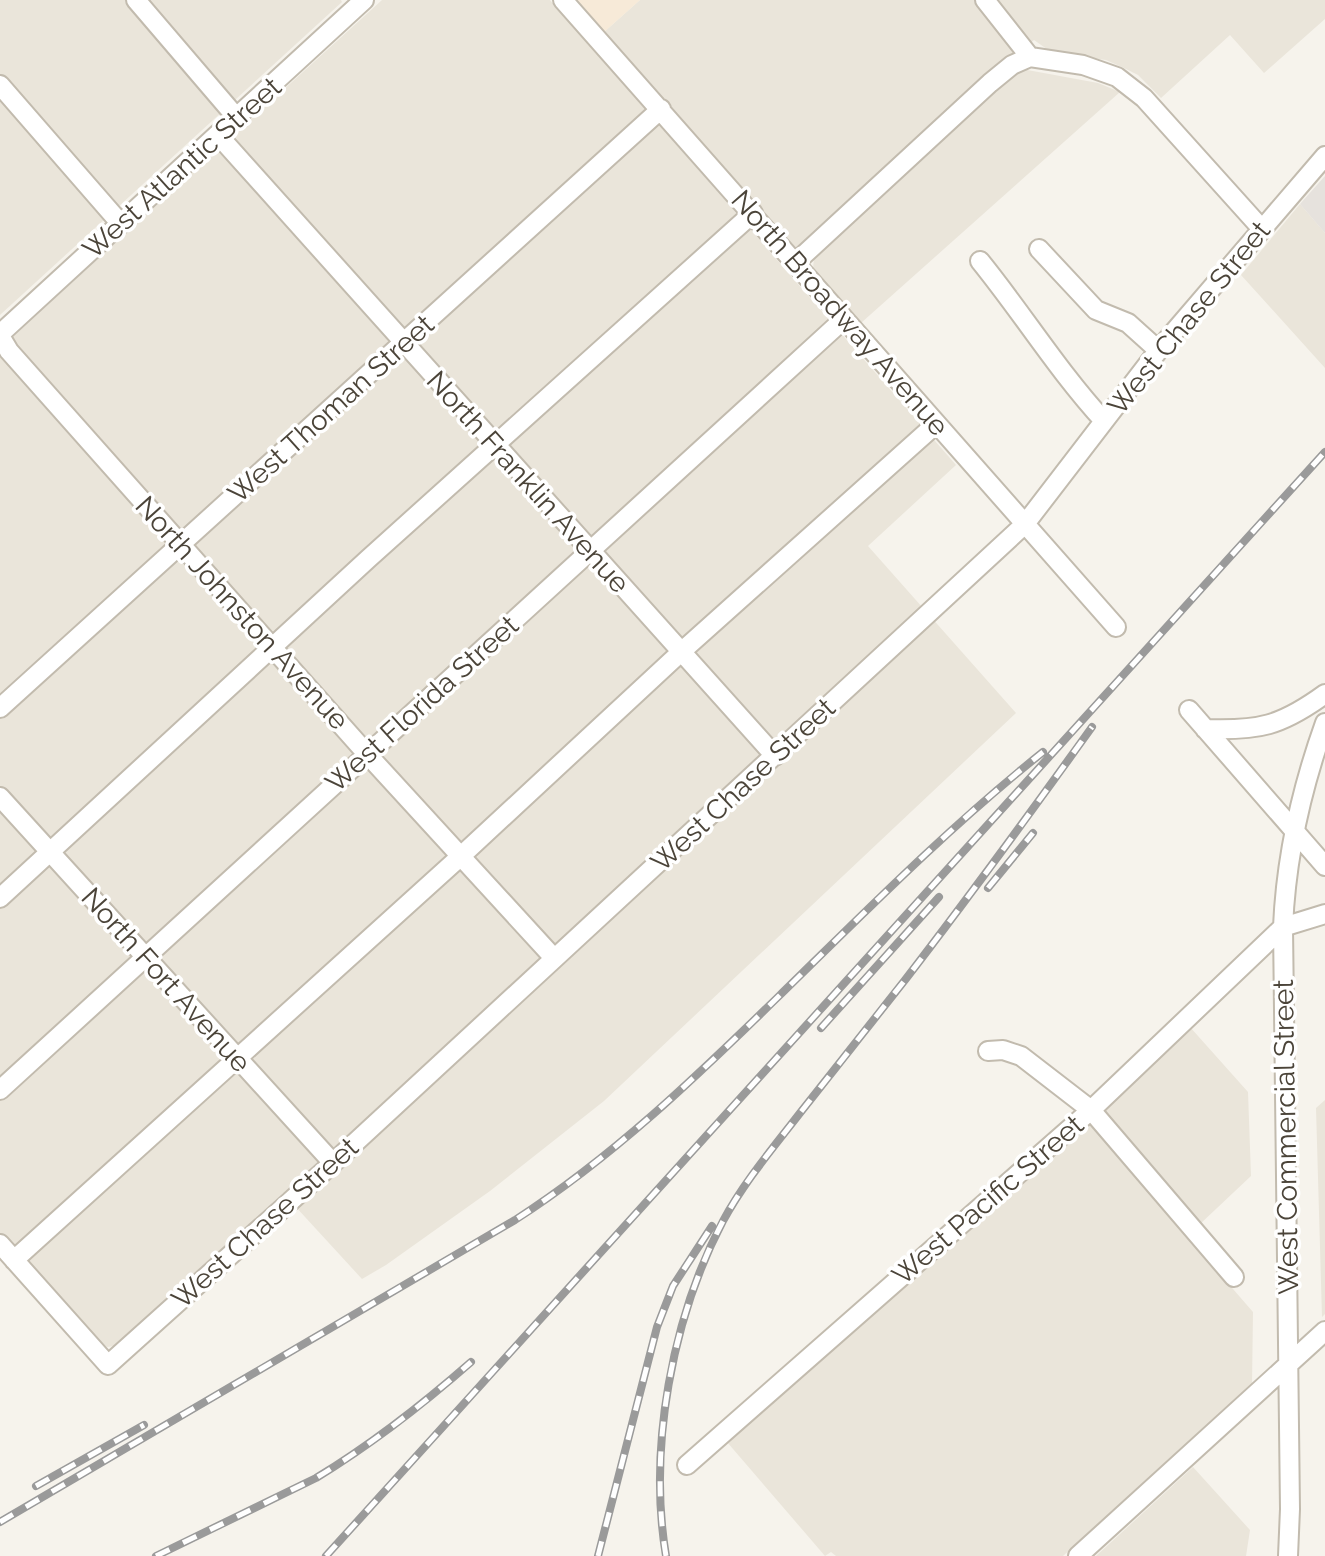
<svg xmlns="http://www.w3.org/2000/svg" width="1325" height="1556" viewBox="0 0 1325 1556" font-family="Raleway,sans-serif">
<rect width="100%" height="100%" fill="#f6f3ec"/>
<path fill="#eae5da" d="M0,0h341l1,2 -342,313z
M382,0h168l406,465 -88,81 148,167 -412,388 -114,90 -104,74 -24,14 -79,-86 -169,153 -7,1 -19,-14 -88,-99v-886z
M640,0h685v19l-61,54 -34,-38 -69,63 -23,-23 -14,-7 -18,-8 -55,-8 -17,-12 -231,208h-7l-193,-215z
M1022,69l76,14 22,9 -259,231 -48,-54 1,-11 201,-185z
M1300,204l25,29v135l-84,-93z
M1190,1027l58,65 3,84 -52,49 -93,-107 -2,-7 2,-6z
M1325,1100v214l-3,3 -6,-209z
M1082,1124h7l6,6 158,182 -1,73 -189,171h-227l-5,-4 -6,4 -98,-114z
M1193,1467l57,63 -4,26h-150z"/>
<path fill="#f7ead8" d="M575,0h65l-37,33z"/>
<path fill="#e6e2dd" d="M1325,176v57l-25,-29z"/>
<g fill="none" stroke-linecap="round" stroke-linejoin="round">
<g stroke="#c2bbae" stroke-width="22">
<path id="minor" d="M136,0l101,118
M563,0l553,627
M985,0l45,57 53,8 34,12 27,21 117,130
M0,85l121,139
M218,135l557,621
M1039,249l57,61 32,13 30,27
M980,261c43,53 78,110 124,160
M796,262l194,-179 22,-18 18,-8
M0,334l364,-334
M0,336l9,15 358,403 187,204
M0,708l661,-599
M1189,710l136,156
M1205,729c54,2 76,-3 120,-35
M0,797l333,366
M0,898l368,-339 385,-346
M988,1051l15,-1 18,6 70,54 143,167
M0,1090l844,-771
M0,1244l108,121 225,-202 692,-639 136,-177 164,-191
M14,1260l447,-404 220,-204 255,-228
M687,1465l404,-355 192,-183 42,-13
M1078,1556l247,-225
M1288,1556l2,-47 -7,-582c3,-71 18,-137 42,-204"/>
</g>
<use href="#minor" stroke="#fff" stroke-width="18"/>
<g stroke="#9a9a9a" stroke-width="8">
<path id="rail" d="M988,888l45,-55
M821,1028l118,-131
M36,1486l108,-61
M0,1522l515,-302c98,-63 181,-143 264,-224 86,-84 170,-169 264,-244
M156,1556l160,-78c56,-34 106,-73 155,-116
M326,1556l999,-1104
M598,1556l59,-229 16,-41 39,-60
M666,1556c-18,-108 6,-238 57,-335 21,-39 50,-73 77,-108 35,-44 70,-89 105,-133 64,-83 126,-168 187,-253"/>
</g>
<use href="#rail" stroke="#fff" stroke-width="5" stroke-dasharray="15" stroke-linecap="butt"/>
</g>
<g text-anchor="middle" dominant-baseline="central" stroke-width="7" stroke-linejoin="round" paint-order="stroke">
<g font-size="28" fill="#4b4439" stroke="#fff">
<text transform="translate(182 168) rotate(-42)">West Atlantic Street</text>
<text transform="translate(840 313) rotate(49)">North Broadway Avenue</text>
<text transform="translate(1189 318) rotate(-51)">West Chase Street</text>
<text transform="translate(331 409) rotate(-42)">West Thoman Street</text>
<text transform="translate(528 482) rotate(48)">North Franklin Avenue</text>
<text transform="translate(242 613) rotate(48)">North Johnston Avenue</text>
<text transform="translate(422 704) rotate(-42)">West Florida Street</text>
<text transform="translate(743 785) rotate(-43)">West Chase Street</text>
<text transform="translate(166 980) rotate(48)">North Fort Avenue</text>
<text transform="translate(1286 1137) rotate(-91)">West Commercial Street</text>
<text transform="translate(988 1200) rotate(-41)">West Pacific Street</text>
<text transform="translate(265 1223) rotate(-42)">West Chase Street</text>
</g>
</g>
</svg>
